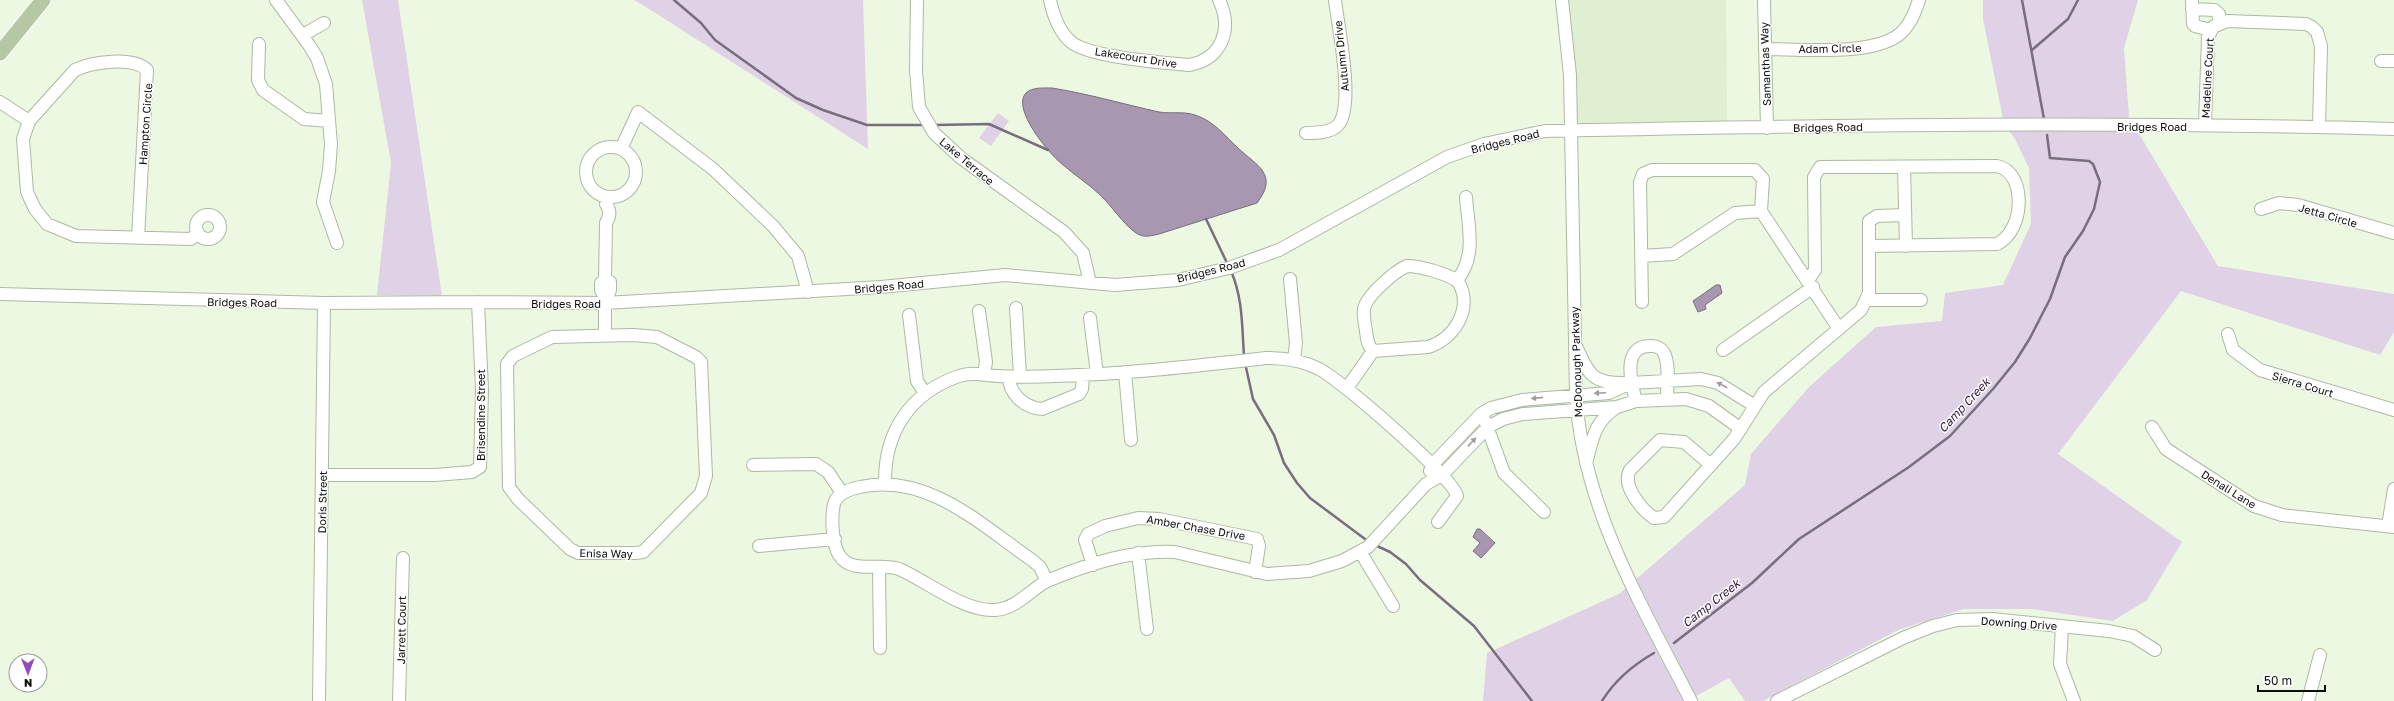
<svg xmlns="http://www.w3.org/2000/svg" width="2394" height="701" viewBox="0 0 2394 701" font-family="'Golos Text',sans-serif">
<rect width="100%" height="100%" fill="#ecf8e1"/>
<path fill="#e0efd1" d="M1560,0h166l1,126 -154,3z"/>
<path fill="#dfd2e7" d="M362,0h36l44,296 -65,-1 14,-132z
M634,0h229l5,149 -225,-144z
M1983,0h155l-14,48 5,69 89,149 176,28v38l-14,23 -199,-64 -123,163 124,88 -35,58 -34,21 -81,-12h-68l-66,21 -135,71h-18l-16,-23 -42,23h-204l4,-48 132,-59 126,-109 6,-31 58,-67 67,-60 66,-6 3,-28 58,-8 28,-61 -2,-56 -14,-29 -11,-15 -21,-105z
M998,113l11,8 -18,25 -12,-8z"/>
<path fill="#a797b0" stroke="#786e7e" d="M1052,88c37,6 71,16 107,24 12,2 24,-1 36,3 19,6 29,20 43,33 19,18 41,26 19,55l-98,31c-8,2 -16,4 -23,-1 -14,-10 -24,-27 -36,-38 -12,-12 -26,-20 -38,-31 -13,-10 -51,-56 -36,-71 6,-6 18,-5 26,-5z
M1716,285h4l2,8 -17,12 1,4 -8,3 -5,-11z
M1477,529h3l15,14 -14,15 -8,-7 7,-8 -7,-6z"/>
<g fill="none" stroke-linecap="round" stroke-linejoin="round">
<path stroke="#786e7e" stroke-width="2.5" d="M674,0l27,23 14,17 81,58 27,12 44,15h59
M2022,0l22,119
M2032,50l36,-31 10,-19
M935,125l54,-1 59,26
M1206,219l22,46
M1231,271c12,27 11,57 13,85
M1245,363l8,36 21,36 10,28 13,20 13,15 59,44
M1375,545l15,7 16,12 14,16 54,46 58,75
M1674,643l78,-60 47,-44 110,-72 41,-31 43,-47 22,-27 15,-24 20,-39 15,-42 18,-26 11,-22 6,-27 -7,-18 -4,-3 -39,-3 -3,-23
M1602,701c13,-21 31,-36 52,-48"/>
<g stroke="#adb9a3" stroke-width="14">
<path id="minor" d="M276,0l33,45 8,13 9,26 5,60 -2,27 -6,31 14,41
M917,0l-1,70 3,37 15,26 27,25 103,74 19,21 7,30
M1050,0c3,14 9,31 20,41 16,16 95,22 119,24 33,-6 44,-36 30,-65
M1562,0l8,75 6,319c6,112 65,210 115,307
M1764,0l3,128
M2192,0l1,24 2,2 15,4
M2192,9l22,1 5,4v10
M303,35l21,-12
M259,44l-1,36 5,10 41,29 25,2
M1765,49c34,0 112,8 137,-17 9,-9 13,-20 17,-32
M2381,61h13
M0,102l29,19
M2205,125l3,-88 5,-10 14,-6 79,3 6,3 5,5 4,14 -2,81
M1306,133c10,0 25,0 32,-8 17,-19 0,-99 -3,-125
M586 172a25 25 0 1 1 50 0a25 25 0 1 1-50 0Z
M621,149l17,-37 75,57 60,57 25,30 10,36
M1904,167l2,79
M2261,209l18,-6 19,2 96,28
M196 227a12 12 0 1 1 24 0a12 12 0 1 1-24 0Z
M138,238l9,-168c-14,-14 -55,-8 -72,0l-46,51 -6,18 4,53 8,17 12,15 29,12 115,3 7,-6
M1641,256l32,-2 62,-41 26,-2 78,118
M1407,266c12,0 44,8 52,17 14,26 -5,56 -31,64l-55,4c-6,-6 -6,-13 -7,-20 -1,-7 -3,-15 -2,-22 2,-13 31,-38 43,-43z
M605,279l5,3v8l-5,13v32
M1290,279l6,64 -2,17
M1457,280c20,-23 11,-55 9,-83
M1808,280l7,-10 -1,-93 6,-10 177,-1c30,6 28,65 0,78l-128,2
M0,294l324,9 154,-1 127,1 276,-16 124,-12 110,10 63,-5 51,-12 50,-18 168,-93 37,-13 61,-13c283,-6 566,-10 849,-2
M605,297l-4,-7v-7l4,-4 1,-56c4,-6 5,-12 0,-19
M1867,300h54
M1642,302l-2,-120 3,-8 9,-4h103l8,9 -2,32
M1016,308l4,68
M979,311l7,51 -2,12
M909,315l8,66 8,12
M1090,318l7,56
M2228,334l5,16 27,20 134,40
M633,335l24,2 39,20 5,5 5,114 -5,17 -58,59 -8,1h-57l-8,-4 -52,-50 -9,-12 -2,-123 6,-8 39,-19z
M1577,348c12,28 17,36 49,35
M1723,350l90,-63
M1125,372l6,68
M1009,377c0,16 15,31 33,32l37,-15 3,-5 1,-14
M1347,388l26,-37
M1636,401c-5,-18 -15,-57 16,-55 5,0 10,3 12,7 6,12 3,33 3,46
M1485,421l19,52 40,39
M2152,427l14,22 88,57 28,9 112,12
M1586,463c7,-25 8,-41 31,-56
M753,465l63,-1 12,8 14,21
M1711,465l-27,-23 -24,-2 -30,30c-9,15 12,40 24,48l10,-1 70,-78 30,-47 97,-82 8,-17v-72l8,-5 28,-1
M1430,471l3,-7 48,-50 10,-6 31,-8 87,-7 22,-10 70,-4 17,4 37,23
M323,475h112l37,-3 8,-5 2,-77 -4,-88
M885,484c-1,-52 25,-91 74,-108 14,-5 26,0 39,0 19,1 38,1 57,0 71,-2 141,-10 211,-18 19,0 36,2 53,11 21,10 135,109 138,127l-19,26
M2388,526l6,-37
M759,546l76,-7
M1138,553l9,76
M1361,553l32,53
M1093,565l-8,-25 3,-6 17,-8 33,-8 21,1 98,20 2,7 -4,26
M879,567l1,81
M1047,581c-17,9 -31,28 -52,29 -31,2 -68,-29 -96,-41 -19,-7 -47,6 -60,-14 -7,-12 -8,-38 -5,-51 3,-11 16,-15 26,-17 67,-15 121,38 172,73l8,7 7,14c41,-17 83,-31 128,-29l92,22 42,-3 33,-10 26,-14 58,-63 16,-9 46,-48 15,-8 20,-5 94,-7 19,-6 50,-2 23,7 32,23
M2062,626l-2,38 14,37
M319,701l5,-398
M399,701l4,-143
M1777,701l126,-63 30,-12 24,-6 35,-1 117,12 24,5 22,14
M2308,701l12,-46"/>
</g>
<g stroke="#fff" stroke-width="17">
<path id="major" d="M0,53l43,-53"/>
</g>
<use href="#minor" stroke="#fff" stroke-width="12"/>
<use href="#major" stroke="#b6c8a3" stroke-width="15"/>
</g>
<defs><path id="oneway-solid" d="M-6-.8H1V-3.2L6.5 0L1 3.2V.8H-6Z"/></defs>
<g fill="#9d9f9c">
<use href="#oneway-solid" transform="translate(1722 385) rotate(-152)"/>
<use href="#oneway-solid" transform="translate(1600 393) rotate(178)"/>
<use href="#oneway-solid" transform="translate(1537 398) rotate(174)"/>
<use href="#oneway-solid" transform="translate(1472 442) rotate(-47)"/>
</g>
<g text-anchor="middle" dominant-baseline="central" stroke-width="3" stroke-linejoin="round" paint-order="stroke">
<g font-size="11" fill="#0b0f08" stroke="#fff">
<text transform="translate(1830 48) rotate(-1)">Adam Circle</text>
<text transform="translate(1341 56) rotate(-96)">Autumn Drive</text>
<text transform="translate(1136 57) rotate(9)">Lakecourt Drive</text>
<text transform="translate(1765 64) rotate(-92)">Samanthas Way</text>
<text transform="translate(2207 78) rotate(-87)">Madeline Court</text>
<text transform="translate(145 124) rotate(-86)">Hampton Circle</text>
<text x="2152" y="126">Bridges Road</text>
<text transform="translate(1828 127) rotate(-1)">Bridges Road</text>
<text transform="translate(1505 141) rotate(-14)">Bridges Road</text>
<text transform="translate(967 161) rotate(40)">Lake Terrace</text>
<text transform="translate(2328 215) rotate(16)">Jetta Circle</text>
<text transform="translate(1211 270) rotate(-14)">Bridges Road</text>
<text transform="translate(889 286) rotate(-5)">Bridges Road</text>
<text transform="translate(242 302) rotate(1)">Bridges Road</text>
<text x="566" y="303">Bridges Road</text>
<text transform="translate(1576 362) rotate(-92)">McDonough Parkway</text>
<text transform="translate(2303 384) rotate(17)">Sierra Court</text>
<text transform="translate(480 415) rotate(-90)">Brisendine Street</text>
<text transform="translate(2229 489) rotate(32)">Denali Lane</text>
<text transform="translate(322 502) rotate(-89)">Doris Street</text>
<text transform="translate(1196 527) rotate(10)">Amber Chase Drive</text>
<text transform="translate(606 553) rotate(1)">Enisa Way</text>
<text transform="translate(2019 623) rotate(4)">Downing Drive</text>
<text transform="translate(401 630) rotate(-89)">Jarrett Court</text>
</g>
<g font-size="12" font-style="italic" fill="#392146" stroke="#fff">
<text transform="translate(1964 405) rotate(-47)">Camp Creek</text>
<text transform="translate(1711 603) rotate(-38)">Camp Creek</text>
</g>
</g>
<g transform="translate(28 673) rotate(179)"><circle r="19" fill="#ffffff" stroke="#9d9f9c"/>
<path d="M0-3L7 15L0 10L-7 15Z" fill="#9649ba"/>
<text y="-6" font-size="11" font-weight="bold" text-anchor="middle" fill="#0b0f08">N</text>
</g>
<path d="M2258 685v6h67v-6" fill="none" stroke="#0b0f08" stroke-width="2"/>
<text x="2264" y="685" font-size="12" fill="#0b0f08" stroke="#ffffff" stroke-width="3" paint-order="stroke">50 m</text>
</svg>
